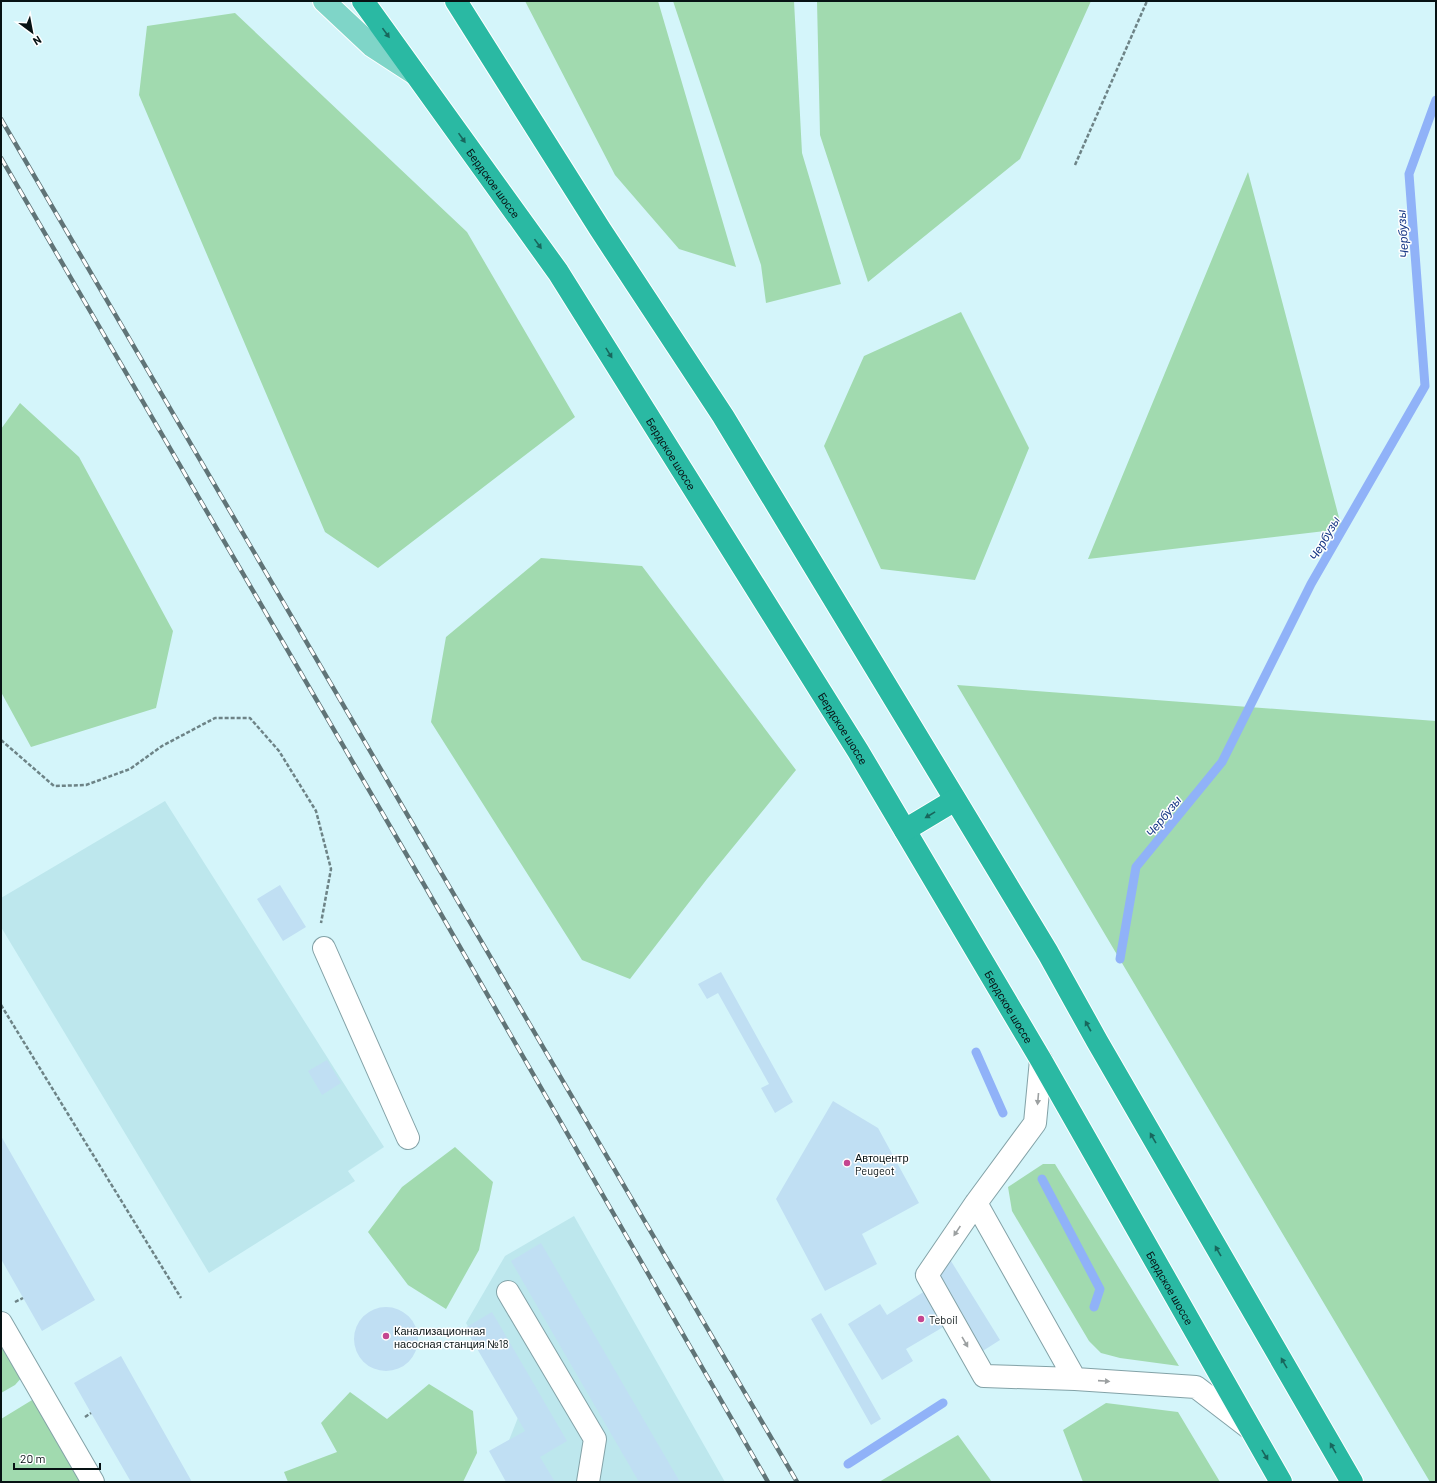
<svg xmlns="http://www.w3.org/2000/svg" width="1437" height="1483" viewBox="0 0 1437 1483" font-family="Barlow,sans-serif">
<rect width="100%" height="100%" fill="#d4f5fa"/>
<path fill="#bde7ed" d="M165,801l219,346 -36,24 7,10 -146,92 -208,-346v-29z
M574,1216l151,266h-213l-12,-19 19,-48 -53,-92 39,-67z"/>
<path fill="#a1daaf" d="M525,1h133l78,266 -57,-18 -64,-74z
M673,1h121l8,152 39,131 -75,19 -5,-38z
M817,1h274l-71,158 -152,123 -48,-147z
M235,13l232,219 108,185 -197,151 -53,-36 -186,-437 8,-69z
M1248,172l94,357 -254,30z
M961,312l68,136 -54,132 -94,-11 -57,-123 40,-90z
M20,403l59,54 94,174 -17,77 -125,39 -30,-55v-263z
M541,558l101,8 154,204 -89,109 -77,100 -48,-19 -151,-238 15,-85z
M957,685l479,36v761h-6z
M455,1147l38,35 -14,68 -33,59 -38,-24 -40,-53 34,-45z
M1043,1164h12l124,202 -59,-8 -19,-5 -12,-12 -77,-130 -4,-24z
M1,1340l30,27 -16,18 -14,8z
M429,1384l44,27 4,42 -14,29h-175l-4,-10 53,-20 -16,-29 29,-31 37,27z
M37,1397l47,81 -5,4h-78v-63z
M1106,1403l72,9 42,70h-137l-20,-52z
M958,1435l34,47h-113z"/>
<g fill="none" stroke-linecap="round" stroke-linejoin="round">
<path stroke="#90b2f8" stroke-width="9" d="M1120,959l16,-92 86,-105 89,-178 114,-198 -16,-212 27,-74
M976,1052l27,61
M1042,1179l58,110 -6,18
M848,1464l95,-61"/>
</g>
<path fill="#c0dff3" d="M280,885l26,42 -23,14 -26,-42z
M721,972l72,130 -18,11 -14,-25 8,-4 -51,-91 -11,6 -9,-15z
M327,1060l14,23 -19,12 -14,-24z
M833,1101l45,27 41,75 -57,31 15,30 -52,27 -49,-92z
M1,1136l94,164 -53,31 -41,-72z
M541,1243l139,239h-41l-128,-221z
M946,1253l54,87 -33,21 -22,-35 -39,23 7,12 -31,19 -34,-56 32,-20 7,11 38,-24 -11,-18z
M354 1339a32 32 0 1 1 64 0a32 32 0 1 1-64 0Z
M492,1312l75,129 -27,16 15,25h-49l-17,-31 36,-20 -60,-103z
M821,1313l60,106 -10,6 -60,-106z
M121,1356l71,126h-61l-40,-69 -17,-30z"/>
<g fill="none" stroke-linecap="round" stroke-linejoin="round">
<g stroke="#83a2a7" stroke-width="24">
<path id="minor" d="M324,948l84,190
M1041,1060l-6,63 -59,80 -49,72 57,101 91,3 121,8 52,40
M976,1203l99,176
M508,1292l87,147 -7,43
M1,1323l92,159"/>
</g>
<g stroke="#fff" stroke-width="24">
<path id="major" d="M324,1l48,45 43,28"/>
</g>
<g stroke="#fff" stroke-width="24">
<g id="highway">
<path id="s1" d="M363,1l195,271 300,479 183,309 240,422"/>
<path d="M456,1l144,228 123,187 232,383 93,154 49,88 255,441"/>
<path d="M905,830l50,-30"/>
</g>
</g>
<path stroke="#6d8386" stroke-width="2.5" stroke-dasharray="4 2" stroke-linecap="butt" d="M1075,165l72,-164
M1,740l53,46 32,-1 44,-16 32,-23 53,-28h35l29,33 37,60 15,58 -10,54
M1,1005l180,293
M15,1302l8,-4
M85,1417l6,-4"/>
<use href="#minor" stroke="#fff" stroke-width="22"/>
<use href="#major" stroke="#7fd5c8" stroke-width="22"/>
<use href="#highway" stroke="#2ab9a3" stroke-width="22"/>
<g stroke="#607477" stroke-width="4.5">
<path id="rail" d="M1,119l796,1363
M1,158l425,730 342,594"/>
</g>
<use href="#rail" stroke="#fff" stroke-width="3" stroke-dasharray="9" stroke-linecap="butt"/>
</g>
<defs><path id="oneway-solid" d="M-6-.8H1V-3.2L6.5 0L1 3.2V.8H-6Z"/></defs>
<g fill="#18665c">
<use href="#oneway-solid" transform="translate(386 33) rotate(54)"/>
<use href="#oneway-solid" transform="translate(462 138) rotate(55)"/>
<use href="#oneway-solid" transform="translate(538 244) rotate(54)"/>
<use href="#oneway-solid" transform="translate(609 353) rotate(58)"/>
<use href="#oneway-solid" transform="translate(930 815) rotate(149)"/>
<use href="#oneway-solid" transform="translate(1088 1026) rotate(-119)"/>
<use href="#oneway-solid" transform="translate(1153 1138) rotate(-120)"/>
<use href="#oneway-solid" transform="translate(1218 1251) rotate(-120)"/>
<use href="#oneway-solid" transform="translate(1284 1363) rotate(-120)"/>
<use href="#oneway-solid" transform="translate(1333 1448) rotate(-120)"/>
<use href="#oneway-solid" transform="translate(1265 1455) rotate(59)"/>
</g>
<g fill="#9ca0a1">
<use href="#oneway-solid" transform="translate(1038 1099) rotate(95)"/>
<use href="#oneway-solid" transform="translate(957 1231) rotate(124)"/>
<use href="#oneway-solid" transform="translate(965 1342) rotate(60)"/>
<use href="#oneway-solid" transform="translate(1104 1381) rotate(4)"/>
</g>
<g fill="#c54590" stroke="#fff" stroke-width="1.5">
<circle cx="847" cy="1163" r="4"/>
<circle cx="921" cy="1319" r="4"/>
<circle cx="386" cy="1336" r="4"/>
</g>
<g text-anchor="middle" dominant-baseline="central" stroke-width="3" stroke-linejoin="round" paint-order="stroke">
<g font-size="11" fill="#071214" stroke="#fff">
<text stroke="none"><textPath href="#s1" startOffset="224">Бердское шоссе</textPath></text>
<text stroke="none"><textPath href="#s1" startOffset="548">Бердское шоссе</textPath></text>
<text stroke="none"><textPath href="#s1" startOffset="872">Бердское шоссе</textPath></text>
<text stroke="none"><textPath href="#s1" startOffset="1196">Бердское шоссе</textPath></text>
<text stroke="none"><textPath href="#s1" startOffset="1520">Бердское шоссе</textPath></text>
</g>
<g font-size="11" fill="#071214" stroke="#fff" text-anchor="start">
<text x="855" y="1157">Автоцентр<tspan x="855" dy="13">Peugeot</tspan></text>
<text x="929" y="1319">Teboil</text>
<text x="394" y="1330">Канализационная<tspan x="394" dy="13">насосная станция №18</tspan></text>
</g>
<g font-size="12" font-style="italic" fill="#153684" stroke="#fff">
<text transform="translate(1402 234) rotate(-94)">Чербузы</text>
<text transform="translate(1324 538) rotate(-60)">Чербузы</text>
<text transform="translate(1163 816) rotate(-51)">Чербузы</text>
</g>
</g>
<rect width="1437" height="1483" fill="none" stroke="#071214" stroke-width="4"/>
<g transform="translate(32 32) rotate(148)" stroke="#ffffff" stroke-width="3" paint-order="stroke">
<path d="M0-3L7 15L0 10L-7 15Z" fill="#071214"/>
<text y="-6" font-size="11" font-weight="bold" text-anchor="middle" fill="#071214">N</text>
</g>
<path d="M14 1463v6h86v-6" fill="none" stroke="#071214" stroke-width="2"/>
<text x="20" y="1463" font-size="12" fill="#071214" stroke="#ffffff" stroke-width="3" paint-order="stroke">20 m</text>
</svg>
